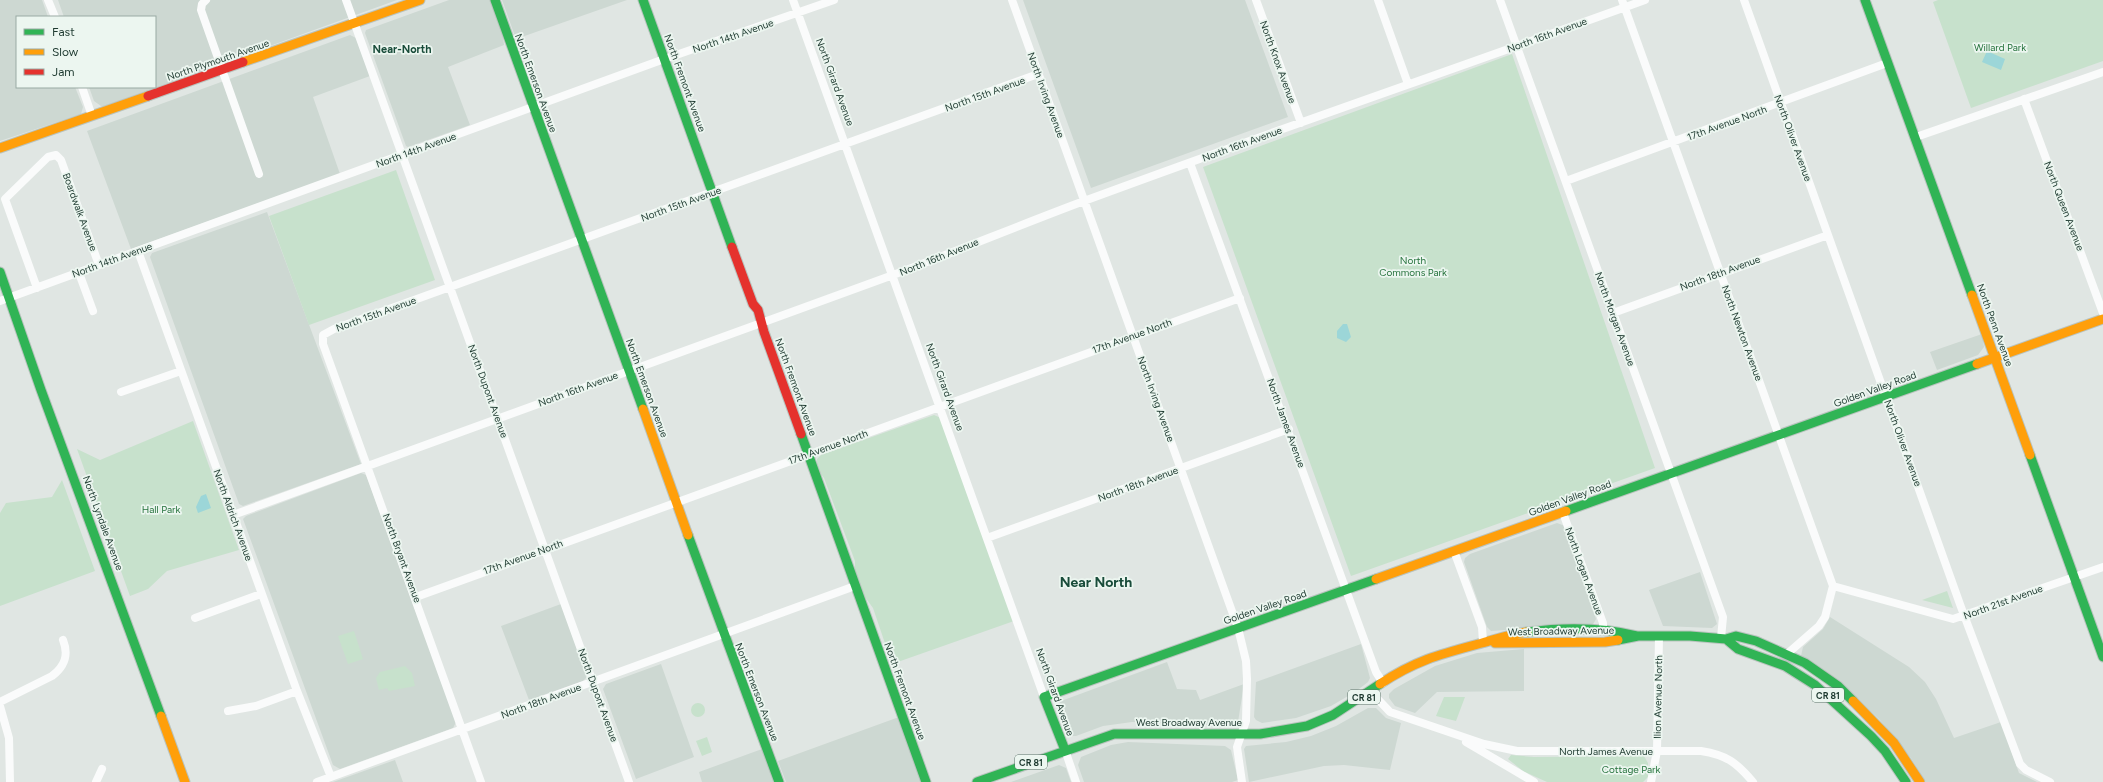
<svg xmlns="http://www.w3.org/2000/svg" width="2103" height="782" viewBox="0 0 2103 782" font-family="Figtree,sans-serif">
<rect width="100%" height="100%" fill="#e0e6e3"/>
<path fill="#cdd8d2" d="M0,0h42l6,17h-31v70h58l8,20 -2,7 -81,27z
M58,0h339l-293,106h-3l-7,-5 -5,-14h66v-70h-91z
M449,0h44l8,22 3,23 -56,22 22,58 -62,22 -2,-1 -41,-113 1,-3z
M502,0h125l-111,39z
M1023,0h222l43,117 -197,71z
M350,35l6,3 14,38 -57,21 27,77 -209,75 -44,-118z
M267,212l94,252 -118,42 -4,-2 -89,-247 2,-4z
M1982,334l2,13 -6,8 -41,15 -7,-18z
M361,473l5,2 2,5 88,242 -3,6 -113,41 -7,-4 -90,-246 3,-3z
M1557,523l8,3 31,93 -1,2 -2,3 -102,7 -4,-4 -23,-65 1,-4 5,-4z
M1700,572l17,52 -5,4 -49,-2 -14,-36z
M561,604l26,73 -4,4 -54,19 -28,-74z
M1830,617l79,50 16,15 11,17 18,39 47,-16 18,51 18,9h-111l-15,-24 -32,-39 -31,-28 -47,-35 2,-9 20,-18z
M1361,644l9,34 -2,4 -13,10 -24,14 -35,12 -34,5 -6,-3 -2,-3 2,-35z
M1524,649v42l-87,1 -22,21 -20,-7 -6,-8v-4l5,-5 41,-23 42,-13z
M1167,662l10,27 19,1 4,10 44,-16 -6,38 -5,3h-24l-77,-3 -29,4 -27,10h-7l-4,-4 -8,-22 1,-4 3,-5z
M661,664l33,93 -58,22 -33,-90 3,-5z
M1368,708h8l10,10 15,5 -11,47 -46,-5 -20,1 -75,16 -5,-33 2,-3 40,-4 25,-6 25,-10z
M899,717l22,65h-135l-8,-21z
M1128,742l97,4 6,4 7,30 -6,2h-148l-6,-17 3,-8 30,-12z
M762,749l12,33h-72l-3,-10z
M395,760l8,22h-70z
M1059,765l7,3 5,14h-60z"/>
<path fill="#c7e1cc" d="M1938,0h165v61l-132,47 -38,-106z
M1512,54l143,414 -304,108 -148,-409z
M396,170l39,110 -126,45 -40,-109z
M934,415l7,3 73,203 -122,43 -19,-56 -8,-11 -10,-26v-10l-31,-83 -7,-9v-10l4,-4z
M193,421l46,129 -72,21 -19,18 -18,7 -53,-147 23,11z
M62,480l33,91 -95,35v-93l6,-10 46,-6z
M1947,591l6,17 -31,-8z
M354,631l9,28 -15,5 -10,-28z
M405,666l7,7 3,13 -26,5 -2,-3 -8,2 -3,-12 4,-6z
M1444,697h21l-9,24 -20,-5z
M691 710a7 7 0 1 1 14 0a7 7 0 1 1-14 0Z
M707,737l5,15 -10,4 -6,-15z
M1511,755l23,2 110,-1 4,7v14l-5,5h-96l-24,-11 -15,-12z"/>
<path fill="#9cd6d8" d="M1987,51l18,8 -4,11 -19,-8z
M1343,324h4l4,13 -5,5 -9,-4v-7z
M206,494l5,14 -13,5 -2,-6 5,-11z"/>
<g fill="none" stroke-linecap="round" stroke-linejoin="round">
<g stroke="#b9c3be" stroke-width="11">
<path id="fast" d="M495,0l148,409
M643,0l89,247
M1865,0l107,295
M0,272l41,118 120,326
M801,434l125,348
M2030,455l73,202
M1566,511l411,-147
M688,535l91,247
M1527,632c37,-5 74,-5 111,4
M1726,639l12,10 47,17 30,19 56,51 14,15 21,31
M1618,640l20,-4h52l36,3 10,-3 20,5 49,22 33,23 15,15
M1065,750l-21,-53 332,-118
M977,782l137,-48h146l47,-8 26,-11 47,-31"/>
</g>
<g stroke="#b9c3be" stroke-width="11">
<path id="slow" d="M243,62l177,-62
M0,148l148,-52
M1972,295l58,160
M1977,364l126,-45
M643,409l45,126
M1376,579l190,-68
M1495,643l110,-1 13,-2
M1380,684c36,-24 61,-30 102,-41 15,-4 29,-9 45,-11
M1853,701l41,42 26,39
M161,716l24,66"/>
</g>
<g stroke="#b9c3be" stroke-width="11">
<path id="jam" d="M148,96l95,-34
M732,247l21,57 5,6 6,22 37,102"/>
</g>
<path stroke="#fafbfb" stroke-width="8" d="M48,0l7,17
M206,0l-4,4 -1,6 58,164
M346,0l283,782
M793,0l251,697
M1012,0l226,628 8,33 1,18 -1,42 -9,26 5,35
M1256,0l45,123
M1378,0l30,84
M1500,0l223,617 -2,21
M1622,0l211,586 -8,31 -6,9 -32,28
M1744,0l217,607 59,157 6,6 24,12
M82,87l10,29
M2024,99l79,214
M1916,137l187,-65
M1190,163l186,509 7,11
M1566,181l321,-118
M138,251l159,440 34,86
M79,273l14,38
M37,288l-32,-89 43,-42 8,-2 5,5 38,105
M0,301l656,-239 178,-62
M1613,313l215,-78
M121,392l60,-21
M1563,513l40,110v7
M233,515l660,-240c64,-24 127,-50 191,-74 186,-69 374,-133 561,-201
M987,538l302,-109
M1454,551l28,76 1,15
M1833,586l120,33 150,-52
M416,597l824,-299
M195,618l66,-24
M1371,692l19,20 94,32 33,7h184c26,4 36,12 52,31
M0,702l52,-26c13,-10 17,-21 11,-36
M0,706l9,32 1,44
M228,711l28,-5 41,-15
M1466,742l68,40
M1065,750l11,32
M96,782l6,-13
M317,782l538,-196
M481,782l-158,-438v-9l11,-6 704,-255
M1651,782l6,-31 2,-115"/>
<use href="#fast" stroke="#30b455" stroke-width="9"/>
<use href="#slow" stroke="#ff9f0a" stroke-width="9"/>
<use href="#jam" stroke="#e5322d" stroke-width="9"/>
</g>
<g text-anchor="middle" dominant-baseline="central" stroke-width="3.5" stroke-linejoin="round" paint-order="stroke">
<g fill="#ecf6f0" stroke="#5b7269" stroke-width="1">
<rect x="1812" y="688" width="32" height="14" rx="3"/>
<rect x="1348" y="690" width="32" height="14" rx="3"/>
<rect x="1015" y="755" width="32" height="14" rx="3"/>
</g>
<g font-size="9" font-weight="bold" fill="#1d392f">
<text x="1828" y="695">CR 81</text>
<text x="1364" y="697">CR 81</text>
<text x="1031" y="762">CR 81</text>
</g>
<g font-size="10" fill="#1d392f" stroke="#ecf6f0">
<text transform="translate(1547 35) rotate(-20)">North 16th Avenue</text>
<text transform="translate(733 36) rotate(-19)">North 14th Avenue</text>
<text transform="translate(218 60) rotate(-19)">North Plymouth Avenue</text>
<text transform="translate(1278 62) rotate(70)">North Knox Avenue</text>
<text transform="translate(835 82) rotate(70)">North Girard Avenue</text>
<text transform="translate(536 83) rotate(70)">North Emerson Avenue</text>
<text transform="translate(685 83) rotate(70)">North Fremont Avenue</text>
<text transform="translate(985 94) rotate(-20)">North 15th Avenue</text>
<text transform="translate(1046 95) rotate(70)">North Irving Avenue</text>
<text transform="translate(1727 123) rotate(-20)">17th Avenue North</text>
<text transform="translate(1793 138) rotate(70)">North Oliver Avenue</text>
<text transform="translate(1242 144) rotate(-20)">North 16th Avenue</text>
<text transform="translate(416 150) rotate(-20)">North 14th Avenue</text>
<text transform="translate(681 204) rotate(-20)">North 15th Avenue</text>
<text transform="translate(2064 206) rotate(69)">North Queen Avenue</text>
<text transform="translate(80 212) rotate(70)">Boardwalk Avenue</text>
<text transform="translate(939 257) rotate(-22)">North 16th Avenue</text>
<text transform="translate(112 260) rotate(-20)">North 14th Avenue</text>
<text transform="translate(1720 273) rotate(-20)">North 18th Avenue</text>
<text transform="translate(376 314) rotate(-20)">North 15th Avenue</text>
<text transform="translate(1615 319) rotate(70)">North Morgan Avenue</text>
<text transform="translate(1995 325) rotate(70)">North Penn Avenue</text>
<text transform="translate(1742 333) rotate(70)">North Newton Avenue</text>
<text transform="translate(1132 336) rotate(-20)">17th Avenue North</text>
<text transform="translate(796 387) rotate(70)">North Fremont Avenue</text>
<text transform="translate(945 387) rotate(70)">North Girard Avenue</text>
<text transform="translate(647 388) rotate(70)">North Emerson Avenue</text>
<text transform="translate(578 389) rotate(-20)">North 16th Avenue</text>
<text transform="translate(1875 389) rotate(-20)">Golden Valley Road</text>
<text transform="translate(488 391) rotate(70)">North Dupont Avenue</text>
<text transform="translate(1156 399) rotate(70)">North Irving Avenue</text>
<text transform="translate(1286 423) rotate(70)">North James Avenue</text>
<text transform="translate(1903 443) rotate(70)">North Oliver Avenue</text>
<text transform="translate(828 447) rotate(-20)">17th Avenue North</text>
<text transform="translate(1138 484) rotate(-20)">North 18th Avenue</text>
<text transform="translate(1570 498) rotate(-20)">Golden Valley Road</text>
<text transform="translate(233 515) rotate(70)">North Aldrich Avenue</text>
<text transform="translate(103 523) rotate(70)">North Lyndale Avenue</text>
<text transform="translate(523 557) rotate(-20)">17th Avenue North</text>
<text transform="translate(402 558) rotate(70)">North Bryant Avenue</text>
<text transform="translate(1584 571) rotate(70)">North Logan Avenue</text>
<text transform="translate(2003 602) rotate(-20)">North 21st Avenue</text>
<text transform="translate(1265 607) rotate(-19)">Golden Valley Road</text>
<text transform="translate(1561 631) rotate(-1)">West Broadway Avenue</text>
<text transform="translate(905 691) rotate(70)">North Fremont Avenue</text>
<text transform="translate(757 692) rotate(69)">North Emerson Avenue</text>
<text transform="translate(1055 692) rotate(70)">North Girard Avenue</text>
<text transform="translate(598 695) rotate(70)">North Dupont Avenue</text>
<text transform="translate(1658 697) rotate(-89)">Ilion Avenue North</text>
<text transform="translate(541 701) rotate(-20)">North 18th Avenue</text>
<text x="1189" y="722">West Broadway Avenue</text>
<text x="1606" y="751">North James Avenue</text>
</g>
<g font-size="10" fill="#25723c" stroke="#ecf6f0">
<text x="2000" y="47">Willard Park</text>
<text x="1413" y="260">North<tspan x="1413" dy="12">Commons Park</tspan></text>
<text x="161" y="509">Hall Park</text>
<text x="1631" y="769">Cottage Park</text>
</g>
<g font-size="11" font-weight="bold" fill="#194c3a" stroke="#ecf6f0">
<text x="402" y="49">Near-North</text>
</g>
<g font-size="14" font-weight="bold" fill="#194c3a" stroke="#ecf6f0">
<text x="1096" y="582">Near North</text>
</g>
</g>
<rect x="16" y="16" width="140" height="72" fill="#ecf6f0" stroke="#99aaa3"/>
<rect x="24" y="29" width="20" height="6" fill="#30b455" stroke="#99aaa3"/>
<text x="52" y="36" font-size="12" fill="#1d392f">Fast</text>
<rect x="24" y="49" width="20" height="6" fill="#ff9f0a" stroke="#99aaa3"/>
<text x="52" y="56" font-size="12" fill="#1d392f">Slow</text>
<rect x="24" y="69" width="20" height="6" fill="#e5322d" stroke="#99aaa3"/>
<text x="52" y="76" font-size="12" fill="#1d392f">Jam</text>
</svg>
